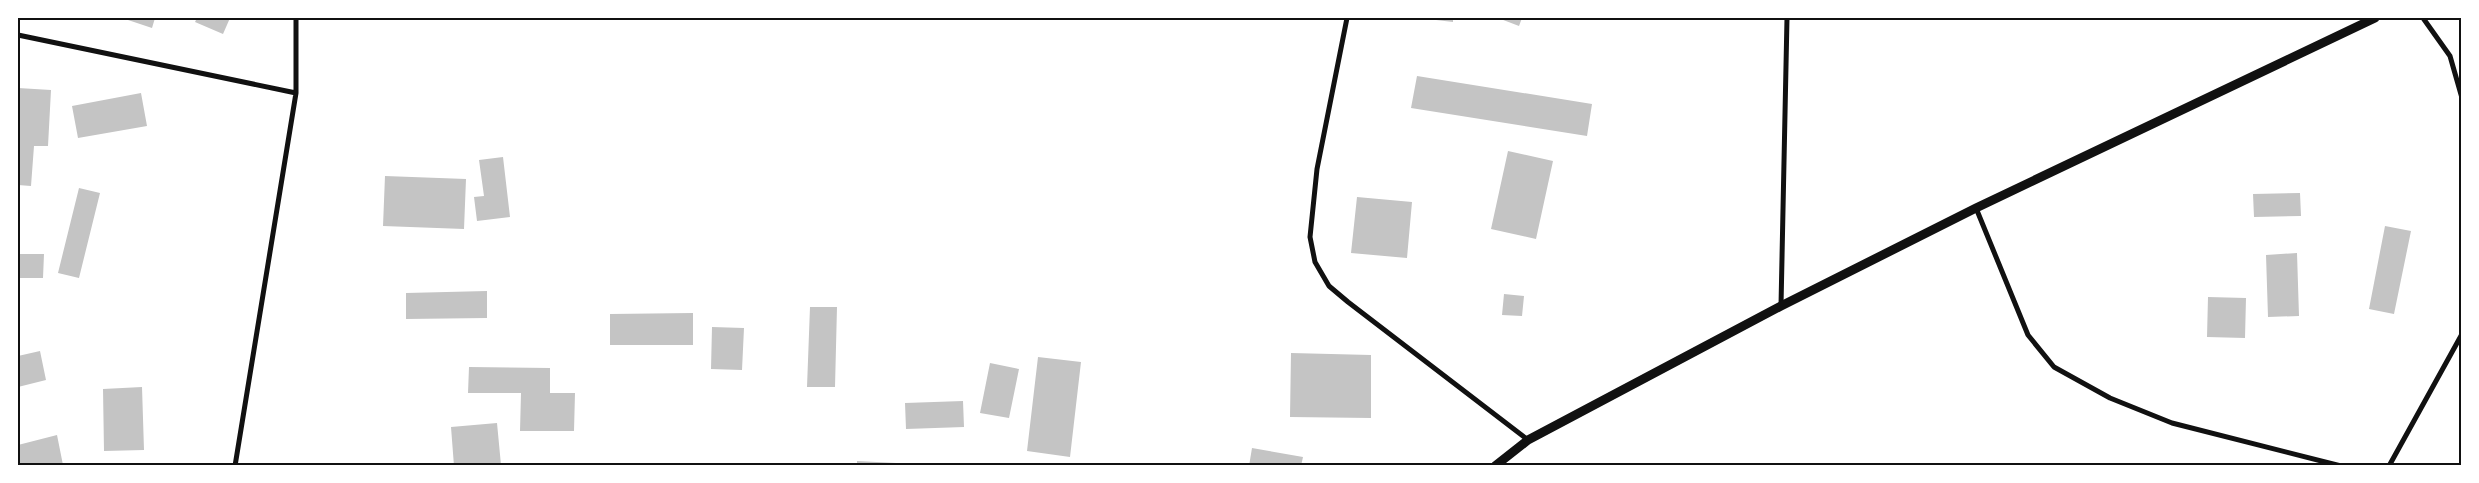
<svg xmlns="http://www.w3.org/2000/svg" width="2479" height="483" viewBox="0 0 2479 483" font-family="'Open Sans',sans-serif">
<rect width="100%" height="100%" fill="#fff"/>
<path fill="#c4c4c4" d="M122,18h33l-3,10z
M197,18h33l-7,16 -28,-12z
M1419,18h34v4z
M1498,18h24l-3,8z
M1417,76l175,28 -5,32 -176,-28z
M18,88l33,2 -3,56h-14l-3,40 -13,-1z
M141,93l6,33 -69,12 -6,-32z
M1508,151l45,10 -17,78 -45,-10z
M503,157l7,60 -33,4 -3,-24 10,-1 -5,-36z
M385,176l81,3 -2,50 -81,-3z
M79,188l21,5 -21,85 -21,-5z
M2300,193l1,23 -47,1 -1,-23z
M1357,197l55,5 -5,56 -56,-5z
M2385,226l26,5 -17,83 -25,-5z
M2297,253l2,63 -31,1 -2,-62z
M18,254h26l-1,24h-25z
M487,291v27l-81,1v-26z
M1504,294l20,2 -2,20 -20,-1z
M2208,297l38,1 -1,40 -38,-1z
M810,307h27l-2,80h-28z
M693,313v32h-83v-31z
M712,327l32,1 -2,42 -31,-1z
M40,351l6,29 -28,7v-31z
M1291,353l80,2v63l-81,-1z
M1038,357l43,5 -11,95 -43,-6z
M990,363l29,6 -10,49 -29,-5z
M469,367l81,1v25h25l-1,38h-54l1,-38h-53z
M142,387l2,63 -40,1 -1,-62z
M963,401l1,26 -58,2 -1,-26z
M497,423l4,42 -47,1 -3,-39z
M57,435l6,30 -45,1v-21z
M1252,448l51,9 -2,9h-52z
M857,461l59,3v2h-59z"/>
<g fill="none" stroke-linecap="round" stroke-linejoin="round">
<path stroke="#111" stroke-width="5" d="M1347,18l-30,151 -7,68 5,25 14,24 19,16 180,138
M2423,18l27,38 12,42
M18,35l278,58
M1976,208l52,127 26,32 56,31 62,25 169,43
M1781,306l6,-288
M235,466l61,-373v-75
M2389,466l73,-132"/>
<path stroke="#111" stroke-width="9" d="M1495,466l33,-26 253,-134 195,-98 399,-190"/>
</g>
<rect width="2479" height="483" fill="none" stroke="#ffffff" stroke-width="38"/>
<rect x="19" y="19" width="2441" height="445" fill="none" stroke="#111" stroke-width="2"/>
</svg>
